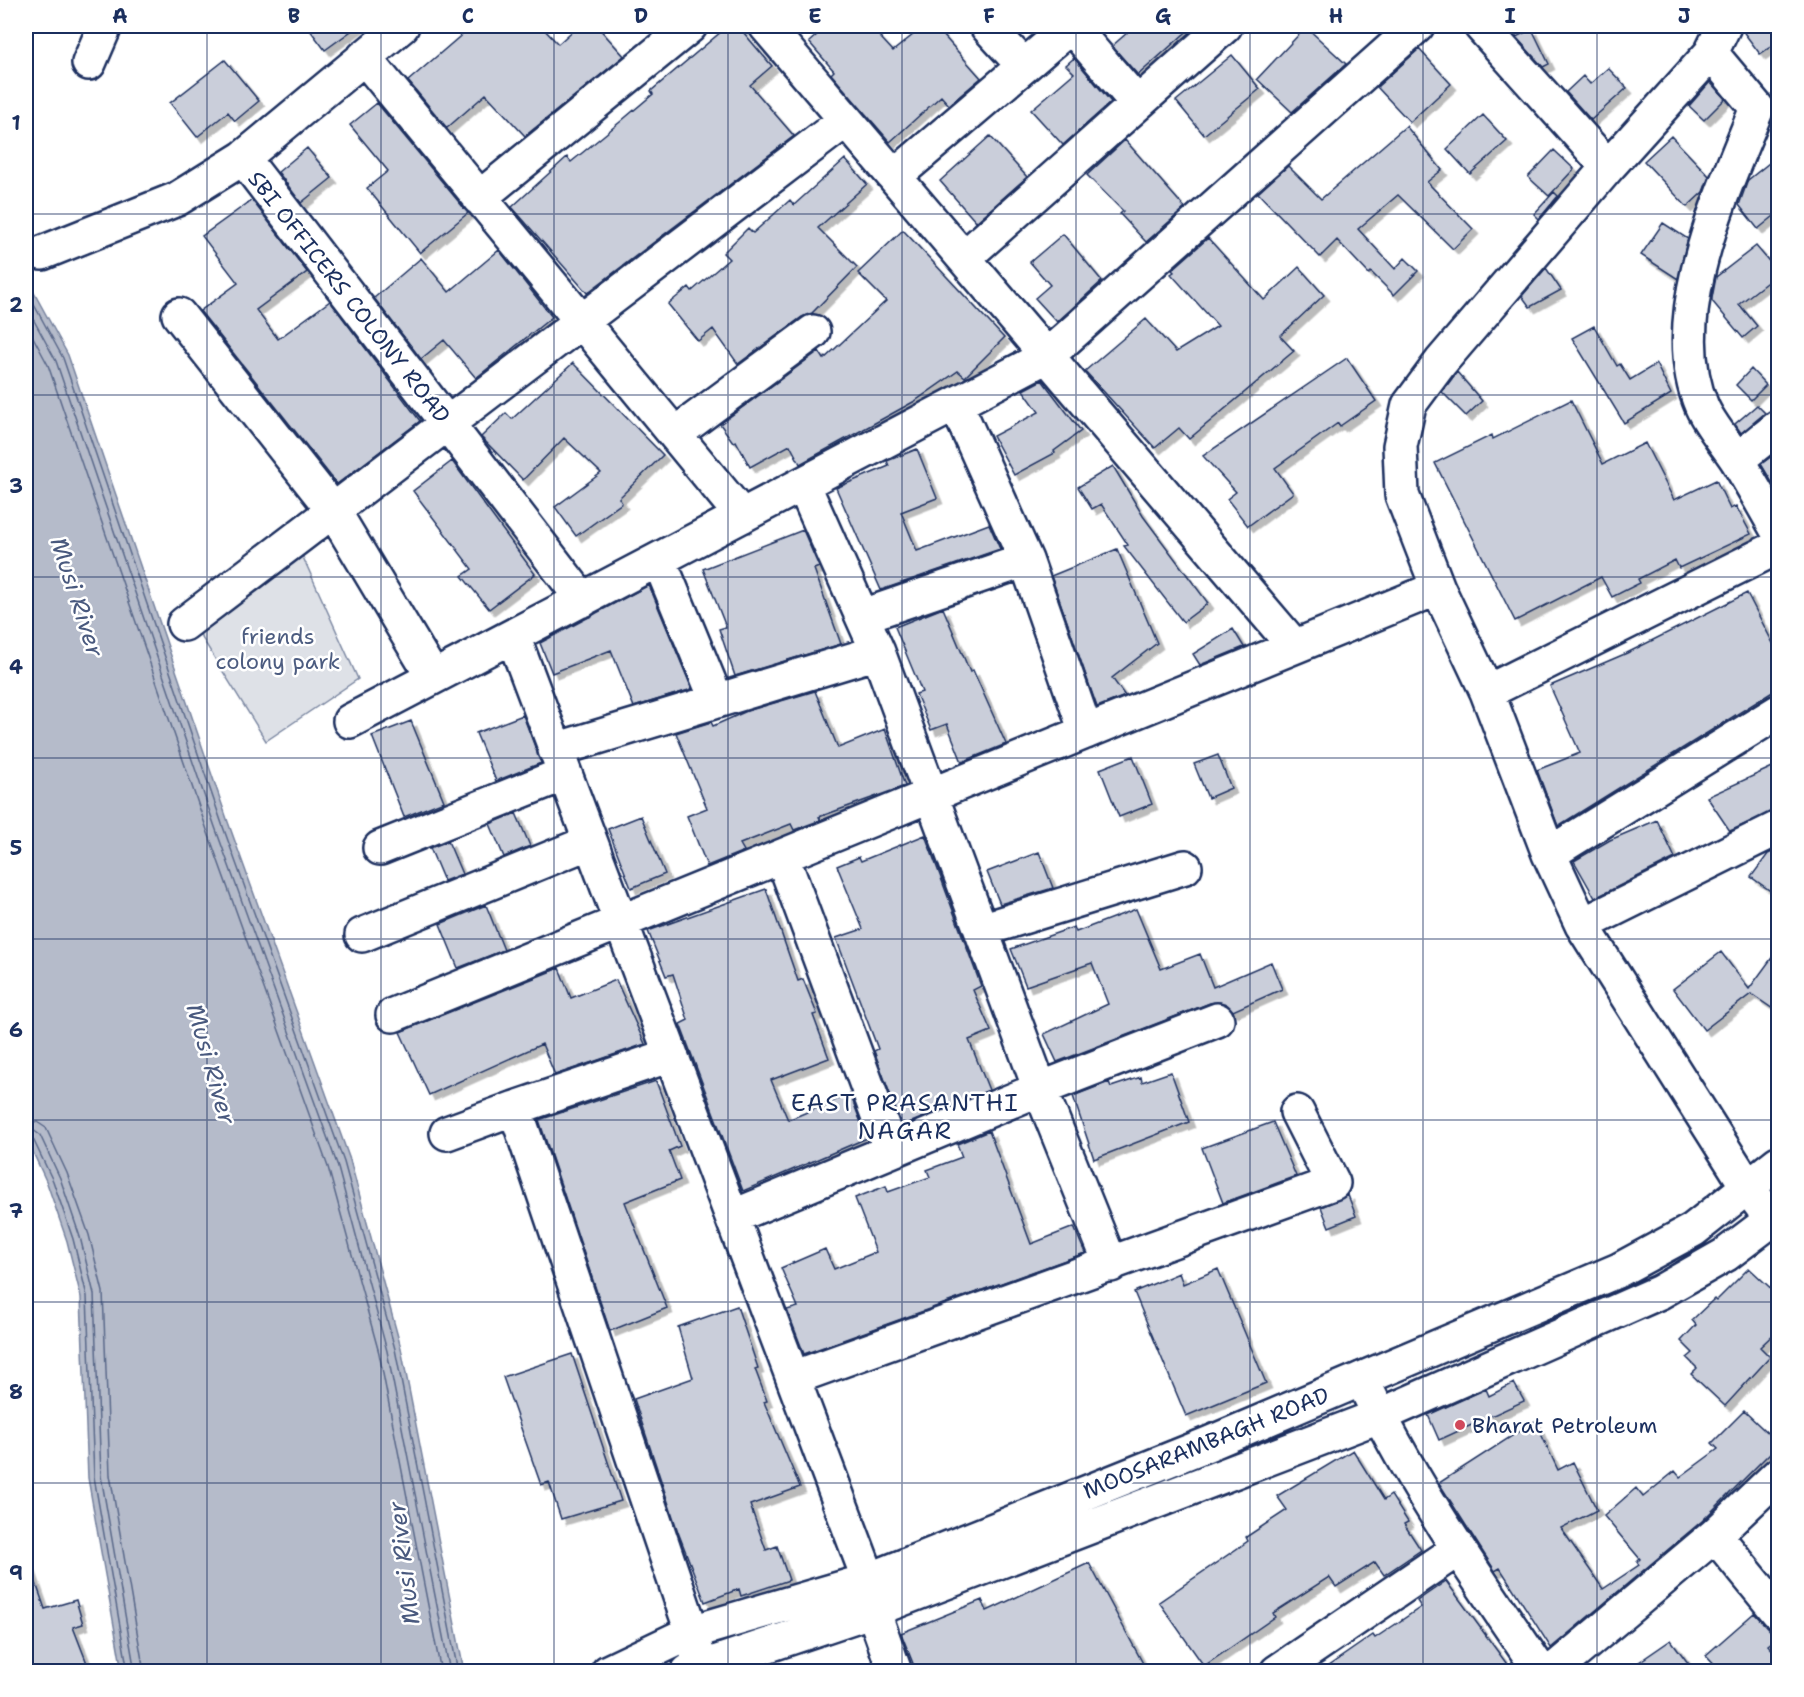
<svg xmlns="http://www.w3.org/2000/svg" width="1804" height="1697" viewBox="0 0 1804 1697" font-family="'Shantell Sans',sans-serif">
<defs>
<filter id="shadow"><feDropShadow dx="5.5" dy="5.5" stdDeviation="0" flood-color="#0004"/></filter>
</defs>
<rect width="100%" height="100%" fill="#fff"/>
<filter id="ink" filterUnits="userSpaceOnUse"><feTurbulence type="fractalNoise" baseFrequency=".0167" numOctaves="2"/><feDisplacementMap in="SourceGraphic" scale="12" xChannelSelector="R" yChannelSelector="G"/><feConvolveMatrix kernelMatrix="1 2 1 2 8 2 1 2 1" color-interpolation-filters="sRGB"/></filter>
<g filter="url(#ink)">
<path fill="#dee1e7" stroke="#7c88a2" stroke-width="1.5" d="M302,555l56,124 -92,62 -67,-108z"/>
<path fill="#b5bbca" stroke="#77839f" stroke-width="1.5" d="M26,278l42,77 160,467 122,338 51,188 63,323h-342l-34,-193 -7,-181 -14,-56 -20,-58 -21,-46z"/>
<g fill="none" stroke-linecap="round" stroke-linejoin="round">
<path stroke="#596789" stroke-width="1.5" d="M26,290l37,68 159,466 122,338 51,187 63,323
M26,306l30,55 159,466 122,337 50,187 63,321
M26,324l22,41 159,465 121,337 51,186 62,319
M26,1120l11,2 9,6 21,45 22,62 14,57 7,183 34,197
M26,1129l7,1 7,5 20,43 20,59 14,57 7,182 34,196
M26,1136l7,3 20,42 20,58 14,57 7,181 34,195"/>
</g>
<path fill="#caceda" stroke="#1b2f5e" stroke-width="1.5" filter="url(#shadow)" d="M307,26h51l-33,24z
M472,26h69l17,18 20,-18h19l27,30 -99,80 -39,-42 -39,34 -39,-47z
M728,26h10l34,40 -22,19 44,51 -207,157 -75,-86 55,-50 4,5 49,-40 33,-28 -2,-3z
M827,26h43l23,25 31,-25h11l46,52 -32,27 -8,-9 -51,46 -59,-68 3,-3 -25,-29z
M1135,26h58l-55,49 -26,-29z
M1743,26h36v15l-19,13 -18,-24z
M1306,27l40,37 -54,48 -35,-33z
M1532,29l17,35 -6,3 -27,-30z
M1419,49l32,35 -41,38 -33,-35z
M1232,55l28,34 -56,46 -28,-34z
M1074,58l37,44 -48,43 -32,-35 43,-37 -8,-8z
M225,60l34,41 -24,20 -7,-9 -31,25 -27,-34z
M1608,68l19,20 -36,32 -25,-28 17,-16 7,8z
M1710,82l15,17 -21,21 -15,-14z
M377,103l91,110 -48,40 -53,-65 21,-17 -38,-46z
M1483,115l24,26 -37,33 -23,-25z
M1406,126l36,44 -15,12 46,47 -20,20 -55,-54 -40,34 37,40 10,-11 13,13 -24,24 -23,-23 -2,2 -32,-34 -17,17 -62,-64 30,-27 33,33z
M990,136l37,41 -51,45 -36,-41z
M1671,136l38,40 -6,16 -16,15 -43,-46z
M1125,140l60,68 -39,34 -26,-28 3,-3 -36,-36z
M307,148l25,30 -31,25 -23,-31z
M1554,150l20,19 -25,27 -21,-19z
M1779,155v57l-21,17 -19,-24 9,-25z
M845,159l22,25 -49,44 39,39 -45,46 -10,4 -64,47 -25,-35 -15,12 -30,-37 21,-17 3,4 37,-32 -6,-6 25,-25 5,5 37,-33 4,5z
M1554,192l4,4 -19,23 -5,-5z
M252,200l55,72 -51,38 22,29 52,-38 90,120 -83,63 -137,-173 38,-28 -36,-47z
M1663,223l25,16 -10,40 -37,-24z
M903,230l101,108 -39,39 -7,-6 -43,30 -115,63 -10,-19 -40,22 -14,-26 -3,1 -13,-18 99,-73 5,8 62,-58 -28,-28z
M1063,234l39,47 -45,41 -22,-24 15,-13 -20,-23z
M1208,238l56,62 35,-33 25,28 -44,41 14,15 -105,88 -10,-11 -24,20 -70,-77 61,-52 30,33 42,-26 -47,-52 3,-2 -2,-2z
M1756,246l23,27 -40,31 18,22 -14,12 -31,-37v-3l4,-21z
M499,250l53,67 -76,61 -32,-38 -23,19 -47,-61 47,-40 28,34z
M1546,268l15,22 -31,17 -8,-11z
M1594,326l23,40 3,-2 10,16 26,-16 15,30 -47,29 -52,-85z
M1347,358l29,43 -36,25 -2,-3 -63,45 18,25 -45,33 -21,-27 9,-7 -33,-36z
M573,363l90,92 -44,43 3,5 -46,33 -21,-29 46,-34 -37,-35 -41,42 -42,-43 25,-24 6,6z
M1751,369l15,16 -15,15 -15,-15z
M1457,372l25,29 -16,15 -24,-24z
M1042,380l39,51 -27,20 1,2 -41,22 -21,-39 46,-24 -16,-22z
M1571,400l32,64 42,-21 29,57 42,-20 14,29 6,-3 15,28 -72,34 -4,-8 -37,19 2,4 -28,14 -11,-20 -86,44 -80,-158 57,-28 1,4z
M1757,405l8,8 -24,20 -6,-9z
M917,449l20,49 -36,14 16,39 72,-27 11,25 -119,41 -45,-102 53,-22 -2,-5z
M1779,451v43l-18,-30z
M452,461l83,113 -46,35 -27,-33 10,-7 -59,-78z
M1113,466l30,50 65,87 -25,19 -59,-76 4,-1 -27,-41 -9,5 -14,-22z
M803,530l16,37 -5,2 27,75 -106,32 -16,-47 7,-2 -23,-58z
M1117,549l40,94 -45,35 13,18 -28,11 -46,-131z
M649,585l43,104 -58,18 -23,-57 -59,23 -12,-30z
M1747,593l32,62v33l-221,138 -21,-56 43,-17 -30,-67 77,-33z
M943,608l27,64 3,-2 33,74 -44,18 -15,-38 -16,6 -15,-36 6,-2 -27,-65z
M1233,629l11,18 -44,18 -7,-11z
M815,691l23,57 47,-19 20,57 -86,31 2,3 -27,10 -3,-6 -51,20 4,7 -37,15 -20,-50 20,-8 -31,-75 35,-11 2,4 34,-15z
M523,715l18,48 -45,18 -20,-48z
M411,721l33,80 -40,16 -32,-81z
M1218,755l13,33 -23,10 -14,-34z
M1133,756l19,48 -33,13 -19,-48z
M1779,764v45l-49,22 -23,-34z
M516,813l14,33 -26,11 -14,-33z
M641,816l24,58 -34,14 -23,-59z
M1657,820l18,38 -80,40 -21,-37 36,-21z
M925,835l56,151 -8,4 18,41 -22,9 20,50 -87,36 -28,-75 4,-2 -42,-111 27,-9 -26,-63 22,-9 2,4z
M448,841l14,33 -18,7 -14,-33z
M1779,849v48l-28,-20 17,-23z
M1039,852l14,36 -53,16 -13,-32z
M766,889l32,92 5,-2 14,35 -4,1 16,43 -58,22 17,40 62,-26 17,44 -124,53 -63,-167 8,-4 -15,-46 -7,2 -18,-45z
M486,905l18,45 -46,18 -18,-44z
M1136,909l25,60 39,-15 13,33 58,-25 11,27 -49,22 -13,-9 -10,1 -153,59 -13,-28 64,-30 -16,-41 -66,23 -15,-37 63,-22 2,5z
M1779,948v65l-28,-19 -47,36 -31,-41 48,-37 28,37z
M559,968l12,30 45,-18 29,64 -90,31 -13,-31 -113,51 -29,-63z
M1171,1072l18,50 -95,37 -21,-63 36,-14 2,5 30,-10 1,5z
M656,1081l24,65 -11,5 11,29 -55,22 42,106 -57,23 -71,-211z
M1273,1122l23,54 -73,27 -21,-55z
M989,1131l42,113 43,-17 11,26 -281,101 -17,-44 11,-3 -17,-39 44,-19 9,20 42,-17 -21,-54 31,-12 2,6 42,-15 -3,-7 35,-13 -5,-13z
M1348,1195l8,21 -27,11 -8,-20z
M1749,1268l30,28v33l-19,18 10,10 -45,49 -34,-32 6,-6 -10,-10 6,-5 -12,-12 15,-16 -4,-5 22,-21 2,2z
M1218,1269l48,114 -80,33 -52,-124 45,-19 4,11z
M737,1306l21,62 -3,1 12,32 -3,1 36,85 -50,18 16,45 11,-4 12,34 -48,16 -2,-7 -34,13 -27,-70 -44,-133 59,-21 -15,-51z
M572,1354l49,147 -60,18 -12,-37 -8,3 -38,-108z
M1514,1383l10,18 -85,39 -11,-25 58,-26 3,7z
M1744,1411l35,33 -77,77 -151,127 -51,-80 -5,3 -56,-88 96,-62 23,49 15,-8 24,48 -36,18 42,61 36,-24 -2,-3 3,-3 -36,-43 32,-28 7,9 32,-26 5,6 38,-28 -6,-6z
M1353,1450l31,50 7,-5 17,27 -4,2 17,26 -37,25 -9,-13 -39,25 -7,-10 -56,36 2,4 -71,49 -45,-64 89,-61 -2,-4 41,-27 -10,-14z
M26,1563h3l16,46 31,-9 7,24 -10,3 17,44h-64z
M1089,1563l58,108h-231l-15,-38 81,-33 5,11z
M1446,1581l66,90h-191l52,-36 2,3 46,-31 -4,-6z
M1754,1613l23,25 -9,7 11,12v14h-58l-15,-16z
M1671,1640l23,31h-68z"/>
<g fill="none" stroke-linecap="round" stroke-linejoin="round">
<g stroke="#1b2f5e" stroke-width="38">
<path id="minor" d="M766,26l528,620
M987,26l36,39
M1071,26l66,77
M1481,26l127,141
M1724,26l-13,27 -103,114 -167,195 -32,43 -9,41 2,49 36,93 49,104 62,162 33,71 167,264 23,31
M1711,53l46,55c-34,84 -94,209 -55,299 8,18 24,36 35,53 14,23 28,48 41,71
M364,57l378,459
M89,63l16,-37
M243,158l340,442
M895,176l176,-150
M479,198l211,-172
M42,253l135,-54 66,-41 159,-132
M965,257l260,-231
M179,315l154,195 100,167
M956,404l70,156 60,172
M675,434l138,-102
M1737,460l41,-33
M803,484l75,168 162,437 71,176
M659,560l58,141
M863,616l163,-56
M184,624l662,-504
M513,636l356,944
M1487,692l291,-145
M350,721l697,-365 370,-330
M555,750l323,-98
M380,848l184,-74
M1549,854l229,-142
M782,856l109,294
M1582,925l196,-97
M981,930l204,-63
M362,935l228,-93
M393,1015l1045,-427
M515,1108l156,-53
M447,1133l68,-25 177,524 8,34
M732,1217l308,-128 177,-69
M793,1378l540,-195 -36,-71
M1362,1379c48,104 115,198 179,293
M1715,1535l63,77
M873,1610l22,62
M1277,1672l181,-123
M1552,1672l163,-137 63,-60"/>
</g>
<g stroke="#1b2f5e" stroke-width="38">
<path id="major" d="M608,1672l84,-40 177,-52 339,-136 411,-174 74,-40 85,-67
M688,1672l185,-62 506,-194 281,-124 65,-37 53,-40"/>
</g>
<use href="#minor" stroke="#fff" stroke-width="33"/>
<use href="#major" stroke="#fff" stroke-width="33"/>
</g>
</g>
<path fill="none" stroke="#1b2f5e" stroke-width="1.5" stroke-opacity="0.55" d="M207,26v1646M381,26v1646M554,26v1646M728,26v1646M902,26v1646M1076,26v1646M1250,26v1646M1423,26v1646M1597,26v1646M26,214h1752M26,395h1752M26,577h1752M26,758h1752M26,939h1752M26,1120h1752M26,1302h1752M26,1483h1752"/>
<circle fill="#d1495b" stroke="#fff" stroke-width="2" cx="1460" cy="1425" r="6"/>
<g text-anchor="middle" dominant-baseline="central" stroke-width="5" stroke-linejoin="round" paint-order="stroke">
<g font-size="22" fill="#1b2f5e" stroke="#fff">
<text transform="translate(349 297) rotate(52)">SBI OFFICERS COLONY ROAD</text>
<text transform="translate(1206 1443) rotate(-22)">MOOSARAMBAGH ROAD</text>
</g>
<g font-size="22" fill="#4c5c80" stroke="#fff">
<text x="278" y="636">friends<tspan x="278" dy="25">colony park</tspan></text>
</g>
<g font-size="22" fill="#1b2f5e" stroke="#fff" text-anchor="start">
<text x="1472" y="1425">Bharat Petroleum</text>
</g>
<g font-size="24" font-style="italic" fill="#49597e" stroke="#fff">
<text transform="translate(77 597) rotate(72)">Musi River</text>
<text transform="translate(211 1064) rotate(74)">Musi River</text>
<text transform="translate(404 1563) rotate(-97)">Musi River</text>
</g>
<g font-size="24" letter-spacing="1.5" fill="#1b2f5e" stroke="#fff">
<text x="905" y="1103">EAST PRASANTHI<tspan x="905" dy="28">NAGAR</tspan></text>
</g>
</g>
<rect width="1804" height="1697" fill="none" stroke="#fff" stroke-width="66"/>
<rect x="33" y="33" width="1738" height="1631" fill="none" stroke="#1b2f5e" stroke-width="2"/>
<g font-size="20" text-anchor="middle" font-weight="bold" fill="#1b2f5e">
<text x="120" y="23">A</text>
<text x="294" y="23">B</text>
<text x="468" y="23">C</text>
<text x="641" y="23">D</text>
<text x="815" y="23">E</text>
<text x="989" y="23">F</text>
<text x="1163" y="23">G</text>
<text x="1336" y="23">H</text>
<text x="1510" y="23">I</text>
<text x="1684" y="23">J</text>
<text x="16" y="130">1</text>
<text x="16" y="312">2</text>
<text x="16" y="493">3</text>
<text x="16" y="674">4</text>
<text x="16" y="855">5</text>
<text x="16" y="1037">6</text>
<text x="16" y="1218">7</text>
<text x="16" y="1399">8</text>
<text x="16" y="1580">9</text>
</g>
</svg>
